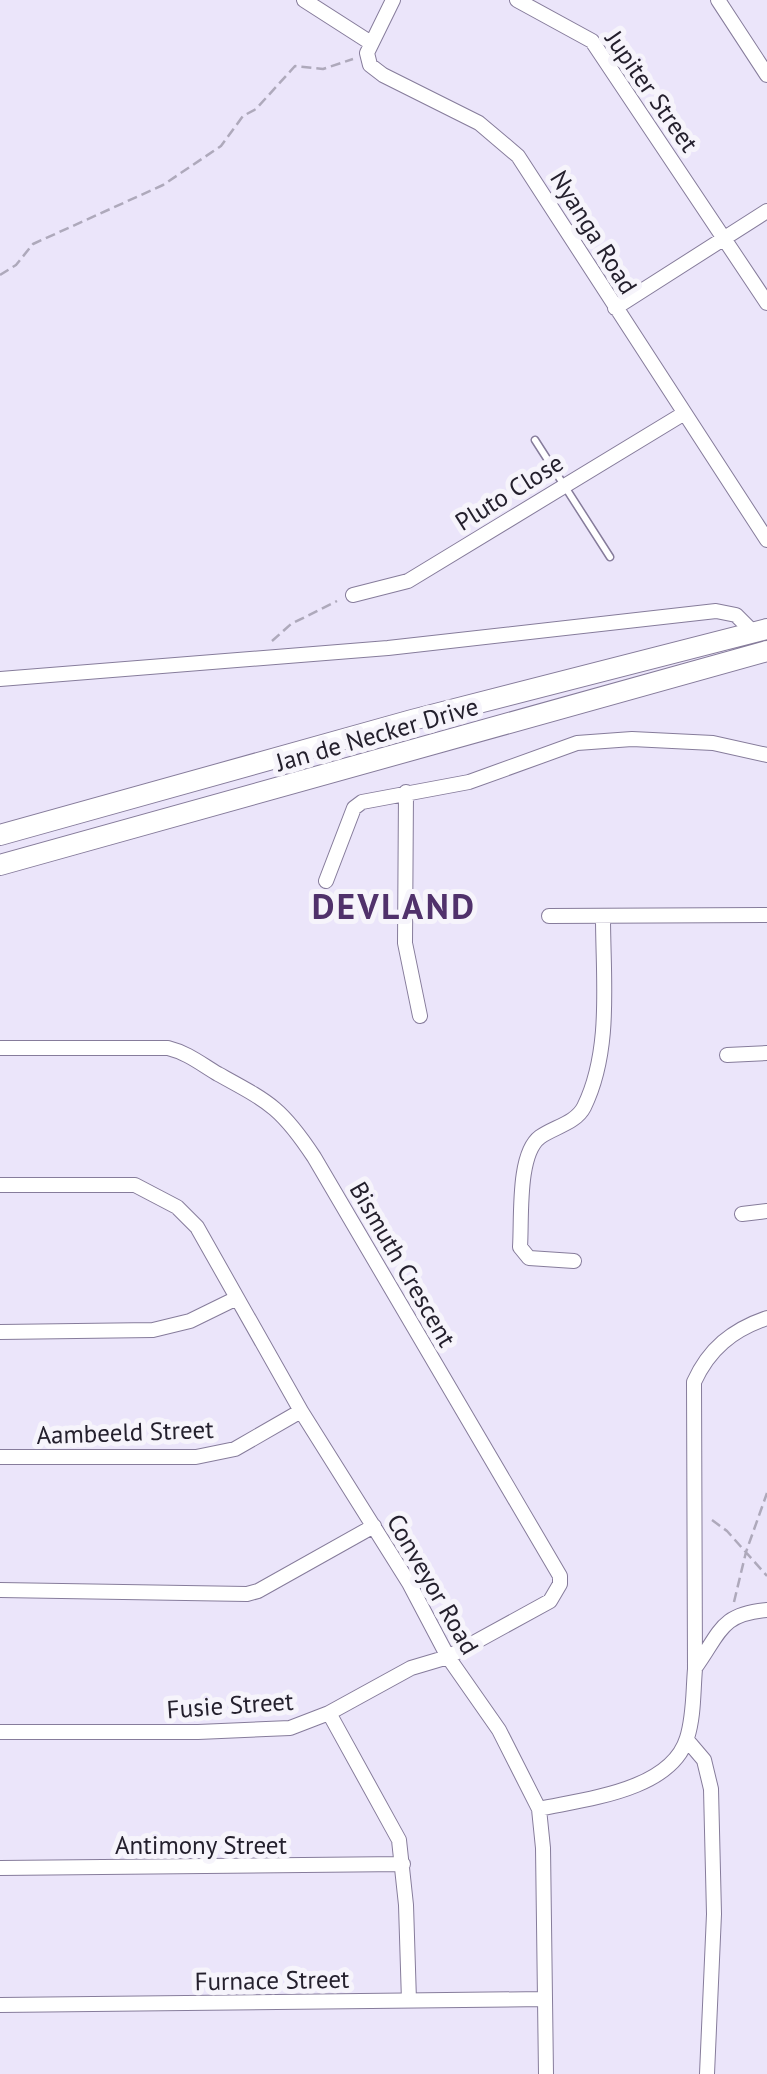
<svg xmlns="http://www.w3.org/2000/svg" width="767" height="2074" viewBox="0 0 767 2074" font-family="'PT Sans',sans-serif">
<rect width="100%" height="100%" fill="#ebe5fa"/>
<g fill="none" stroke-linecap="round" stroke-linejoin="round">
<g stroke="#867c9b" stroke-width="9">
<path id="service" d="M535,440l75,117"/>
</g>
<g stroke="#867c9b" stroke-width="16">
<path id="minor" d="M304,0l67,43
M393,0l-26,53 3,12 13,10 96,48 39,33 249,384
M517,0l75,41 175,262
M718,0l49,75
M615,308l152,-97
M353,595l55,-14 275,-167
M0,679l388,-31 328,-37 20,4 17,17
M406,792l-1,151 15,73
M326,881l28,-73 8,-6 107,-20 108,-39 55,-4 81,4 54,12
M549,916l218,-1
M0,1048h168c20,5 33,16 50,26 51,28 63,33 96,83l246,419v8l-10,17 -102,56 -37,11 -82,45 -39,15 -92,4h-198
M727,1055l40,-2
M0,1185h135l42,22 20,20 104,184 108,172 39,74 51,73 40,79 4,39 3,226
M742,1214l25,-3
M574,1261l-45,-3 -9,-11c2,-28 -3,-93 20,-110 14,-10 36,-14 44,-30 28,-57 19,-128 19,-190
M0,1332l153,-2 37,-9 47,-23
M0,1457h196l39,-8 66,-38
M0,1590l247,4 11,-3 116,-65
M695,1668c26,-36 25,-54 72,-58
M329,1713l70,127 7,65 3,96
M687,1740l17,20 7,29 3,125 -7,160
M539,1809c45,-10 132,-18 148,-71 7,-22 6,-46 8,-69l-1,-287c15,-33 38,-52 73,-64
M0,1868l403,-4
M0,2005l544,-6"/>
</g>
<g stroke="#867c9b" stroke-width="22">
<path id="secondary" d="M0,835l412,-115 355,-91
M0,865l767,-214"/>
</g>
<path stroke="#aea9bb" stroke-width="2.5" stroke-dasharray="10 5" stroke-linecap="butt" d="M0,275l16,-10 17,-21 130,-59 58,-39 22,-30 13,-7 39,-43 28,3 30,-10
M272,641l19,-17 46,-23
M712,1520l15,11 40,45
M734,1602l12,-50 21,-59"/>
<use href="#service" stroke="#fff" stroke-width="6"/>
<use href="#minor" stroke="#fff" stroke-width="14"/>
<use href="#secondary" stroke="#fff" stroke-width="20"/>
</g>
<g text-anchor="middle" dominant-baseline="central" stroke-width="10" stroke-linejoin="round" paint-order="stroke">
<g font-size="25" fill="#24202d" stroke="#f6f4fb">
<text transform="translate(652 91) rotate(55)">Jupiter Street</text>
<text transform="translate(594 232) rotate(58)">Nyanga Road</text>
<text transform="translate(509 492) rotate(-32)">Pluto Close</text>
<text transform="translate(377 734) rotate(-16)">Jan de Necker Drive</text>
<text transform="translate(403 1264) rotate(60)">Bismuth Crescent</text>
<text transform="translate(125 1432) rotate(-2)">Aambeeld Street</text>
<text transform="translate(433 1584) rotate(60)">Conveyor Road</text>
<text transform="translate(230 1705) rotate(-4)">Fusie Street</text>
<text x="201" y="1845">Antimony Street</text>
<text transform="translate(272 1980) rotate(-1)">Furnace Street</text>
</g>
<g font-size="35" font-weight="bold" letter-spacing="2.5" fill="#50316b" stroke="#f6f4fb">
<text x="394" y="906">DEVLAND</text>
</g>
</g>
</svg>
